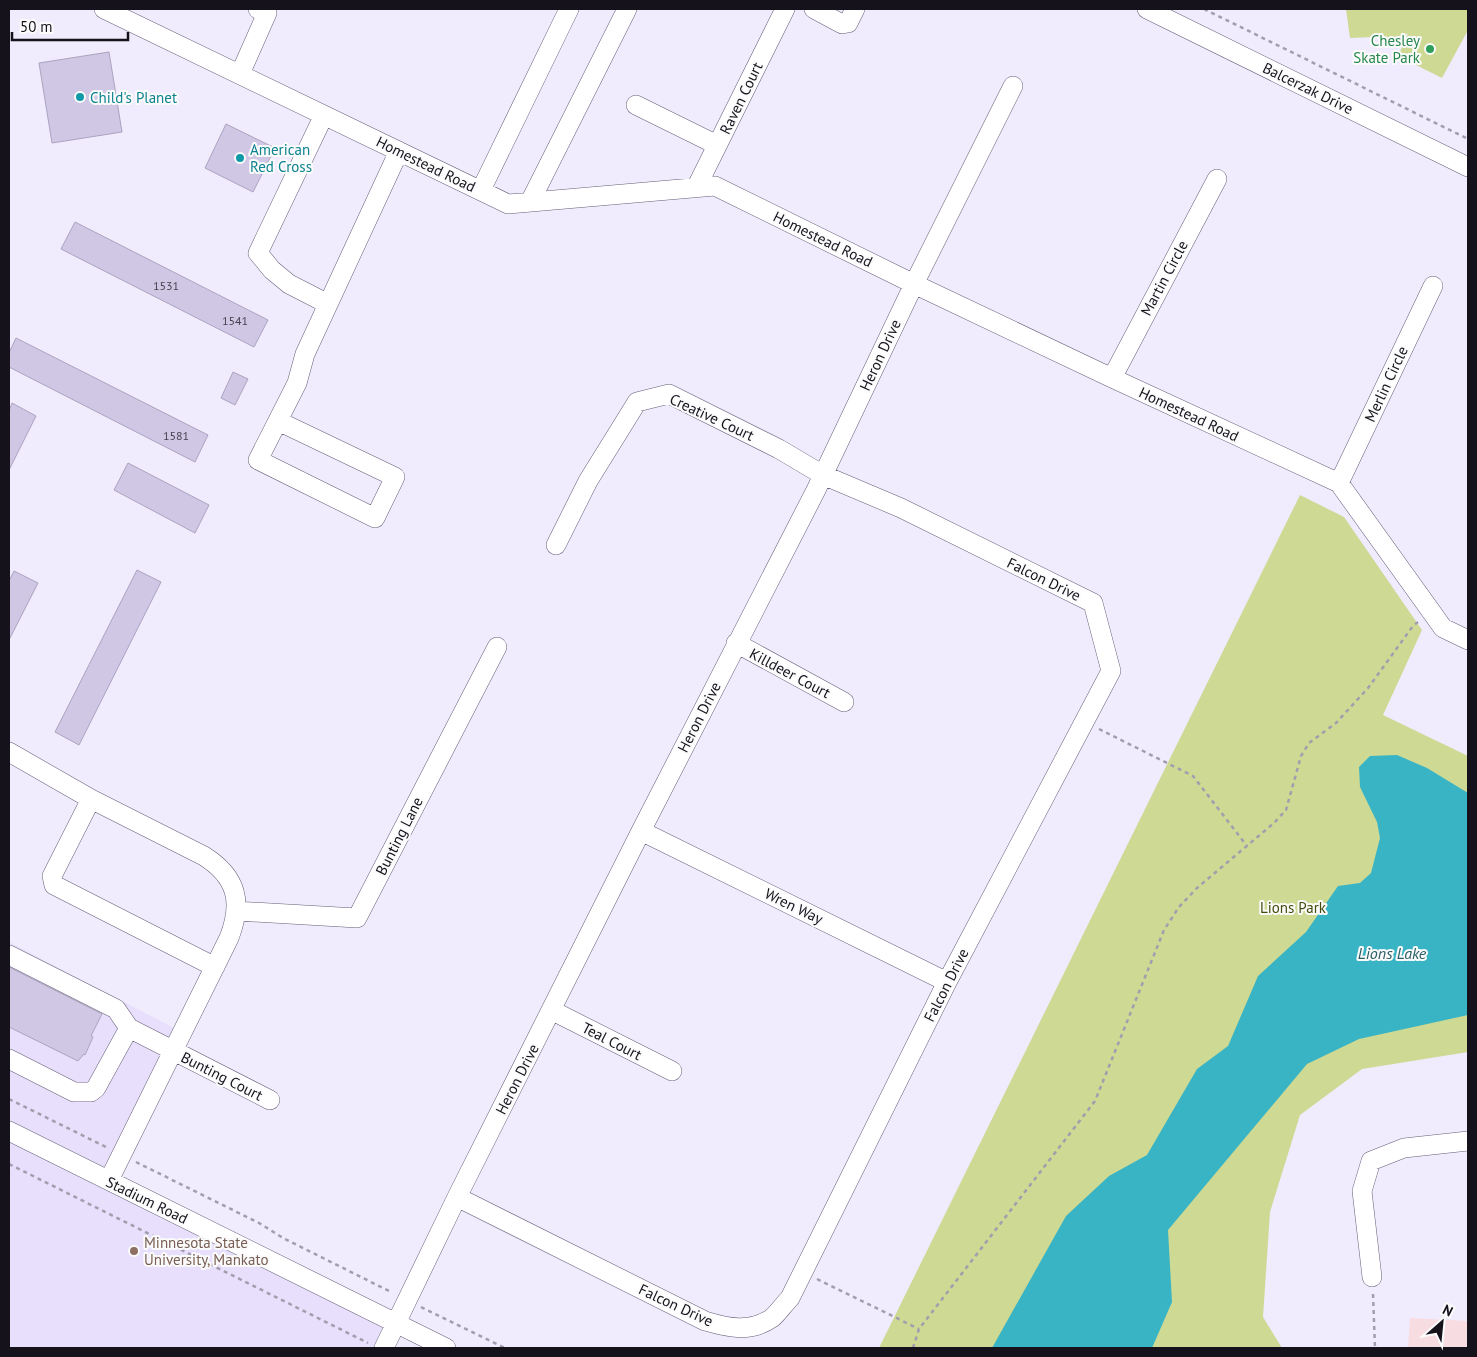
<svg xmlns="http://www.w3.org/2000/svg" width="1477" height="1357" viewBox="0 0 1477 1357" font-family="'PT Sans',sans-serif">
<rect width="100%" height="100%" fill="#f0ebfd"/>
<path fill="#e7dffc" d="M9,942l165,86 -71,141 293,155 -12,24h-375z"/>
<path fill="#f7dce2" d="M1410,1318l58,3v27h-60z"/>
<path fill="#ced993" d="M1346,9h122v21l-26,48 -44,-22 10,-23 -11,8 -23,-4 -24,1z
M1300,495l44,22 78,113 -39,85 85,41v296l-106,17 -62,46 -30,97 -7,105 19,31h-403z"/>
<path fill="#39b4c5" d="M1397,755l30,13 41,25v222l-109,24 -52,25 -139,166 4,72 -20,46h-160l74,-132 43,-40 38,-21 50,-86 31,-23 30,-70 48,-44 32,-46 22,-3 11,-10 9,-35 -3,-16 -17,-35 -1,-20 11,-11z"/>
<path fill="#d0c7e4" stroke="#aba3bf" d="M109,52l13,80 -70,11 -13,-80z
M226,124l49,24 -22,44 -48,-24z
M75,222l193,98 -14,27 -193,-98z
M16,338l192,97 -13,27 -186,-95v-14z
M233,372l15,7 -13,26 -14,-7z
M12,403l24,13 -27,54v-59z
M128,463l81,42 -14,28 -81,-43z
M137,570l24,12 -82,163 -24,-13z
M14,571l24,12 -29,57v-59z
M9,967l93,47 -11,22 2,1 -8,18 -1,-1 -6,7 -69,-34z"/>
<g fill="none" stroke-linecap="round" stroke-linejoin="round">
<g stroke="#665f78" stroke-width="20">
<path id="minor" d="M104,9l404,195 207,-18 199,98 198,94 227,105 104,145 25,12
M814,9l28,15 6,-1 7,-14
M1147,9l321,158
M240,74l27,-61 -9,-4
M636,105l81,40
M324,115l-66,138 14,17 17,14 39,20
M697,186l88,-177
M481,190l88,-181
M530,202l97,-193
M1112,378l105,-199
M278,421l117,56 -20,41 -117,-58 39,-77 8,-29 94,-203
M1339,483l94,-197
M736,643l108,59
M9,752l82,47 113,57c33,21 39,46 25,82l-120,242
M91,799l-39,77 2,9 161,82
M641,831l306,151
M236,911l121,7 140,-271
M9,955l107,54 13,19
M551,1010l121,61
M9,1059l65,33h17l5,-4 33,-60 141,72
M9,1131l437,217
M457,1197l248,124c24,7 45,12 67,-3 6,-5 12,-14 18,-20l157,-316 164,-311 -18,-68 -192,-95 -78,-33 -44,-26 -110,-55 -32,8 -49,79 -32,64
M1372,1277l-10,-86 9,-30 33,-13 64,-7
M384,1348l73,-151 184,-366 175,-341 98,-206 99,-198"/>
</g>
<path stroke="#a29ead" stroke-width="2.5" stroke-dasharray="4 4" stroke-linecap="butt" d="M1204,9l264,130
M1099,729l94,47 54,70
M9,1099l97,48
M136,1162l123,61 24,15 108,54
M9,1164l359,179
M817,1279l102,50
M1373,1294l2,54
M421,1307l84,41
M913,1348l6,-19 176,-228 69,-171 15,-23 18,-19 77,-65 12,-13 15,-54 8,-13 27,-20 32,-35 45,-62 5,-4"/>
<use href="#minor" stroke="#fff" stroke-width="19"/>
</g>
<circle fill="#2e9e5b" stroke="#fbfbfb" stroke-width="2" cx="1430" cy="49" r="5"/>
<g fill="#0f9aa8" stroke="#fbfbfb" stroke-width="2">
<circle cx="80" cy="97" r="5"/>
<circle cx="240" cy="158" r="5"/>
</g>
<circle fill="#8d6e63" stroke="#fbfbfb" stroke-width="2" cx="134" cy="1251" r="5"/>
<g text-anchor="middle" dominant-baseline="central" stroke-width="4" stroke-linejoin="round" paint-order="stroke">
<g font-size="12" fill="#443f4e">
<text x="166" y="285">1531</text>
<text x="235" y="320">1541</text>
<text x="176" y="435">1581</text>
</g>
<g font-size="15" fill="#27864d" stroke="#fbfbfb" text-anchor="end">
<text x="1420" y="40">Chesley<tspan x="1420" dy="17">Skate Park</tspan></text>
</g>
<g font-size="15" fill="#15121c" stroke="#fbfbfb">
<text transform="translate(1308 88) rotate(26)">Balcerzak Drive</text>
<text transform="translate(741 98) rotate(-64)">Raven Court</text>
<text transform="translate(426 164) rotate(26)">Homestead Road</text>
<text transform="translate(823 239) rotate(26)">Homestead Road</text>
<text transform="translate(1164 278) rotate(-62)">Martin Circle</text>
<text transform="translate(880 355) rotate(-65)">Heron Drive</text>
<text transform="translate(1386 384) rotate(-65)">Merlin Circle</text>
<text transform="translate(1189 414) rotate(25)">Homestead Road</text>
<text transform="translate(712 417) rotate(25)">Creative Court</text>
<text transform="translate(1044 579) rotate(26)">Falcon Drive</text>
<text transform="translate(790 673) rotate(28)">Killdeer Court</text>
<text transform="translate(699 717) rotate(-63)">Heron Drive</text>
<text transform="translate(399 836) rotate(-63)">Bunting Lane</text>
<text transform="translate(794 906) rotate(26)">Wren Way</text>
<text transform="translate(946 985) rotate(-63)">Falcon Drive</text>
<text transform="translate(612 1041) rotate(27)">Teal Court</text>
<text transform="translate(222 1076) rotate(27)">Bunting Court</text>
<text transform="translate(517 1079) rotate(-63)">Heron Drive</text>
<text transform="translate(147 1200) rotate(26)">Stadium Road</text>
<text transform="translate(676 1305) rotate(25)">Falcon Drive</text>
</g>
<g font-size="15" fill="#0d838f" stroke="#fbfbfb" text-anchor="start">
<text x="90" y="97">Child's Planet</text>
<text x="250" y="149">American<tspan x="250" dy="17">Red Cross</tspan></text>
</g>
<g font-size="15" fill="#454c0d" stroke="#fbfbfb">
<text x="1293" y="907">Lions Park</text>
</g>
<g font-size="15" fill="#785e54" stroke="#fbfbfb" text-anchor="start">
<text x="144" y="1242">Minnesota State<tspan x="144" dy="17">University, Mankato</tspan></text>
</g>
<g font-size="16" font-style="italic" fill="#2c5e66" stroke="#fbfbfb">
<text x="1392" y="953">Lions Lake</text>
</g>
</g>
<rect width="1477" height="1357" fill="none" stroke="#15121c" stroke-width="20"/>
<g transform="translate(1442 1322) rotate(27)" stroke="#fbfbfb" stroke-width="4" paint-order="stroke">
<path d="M0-4L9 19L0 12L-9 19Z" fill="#15121c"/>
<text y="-8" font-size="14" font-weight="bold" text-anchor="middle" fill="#15121c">N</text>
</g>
<path d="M12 32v8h116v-8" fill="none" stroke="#15121c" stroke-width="2.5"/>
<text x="20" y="32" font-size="15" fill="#15121c" stroke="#fbfbfb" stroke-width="4" paint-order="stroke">50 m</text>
</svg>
